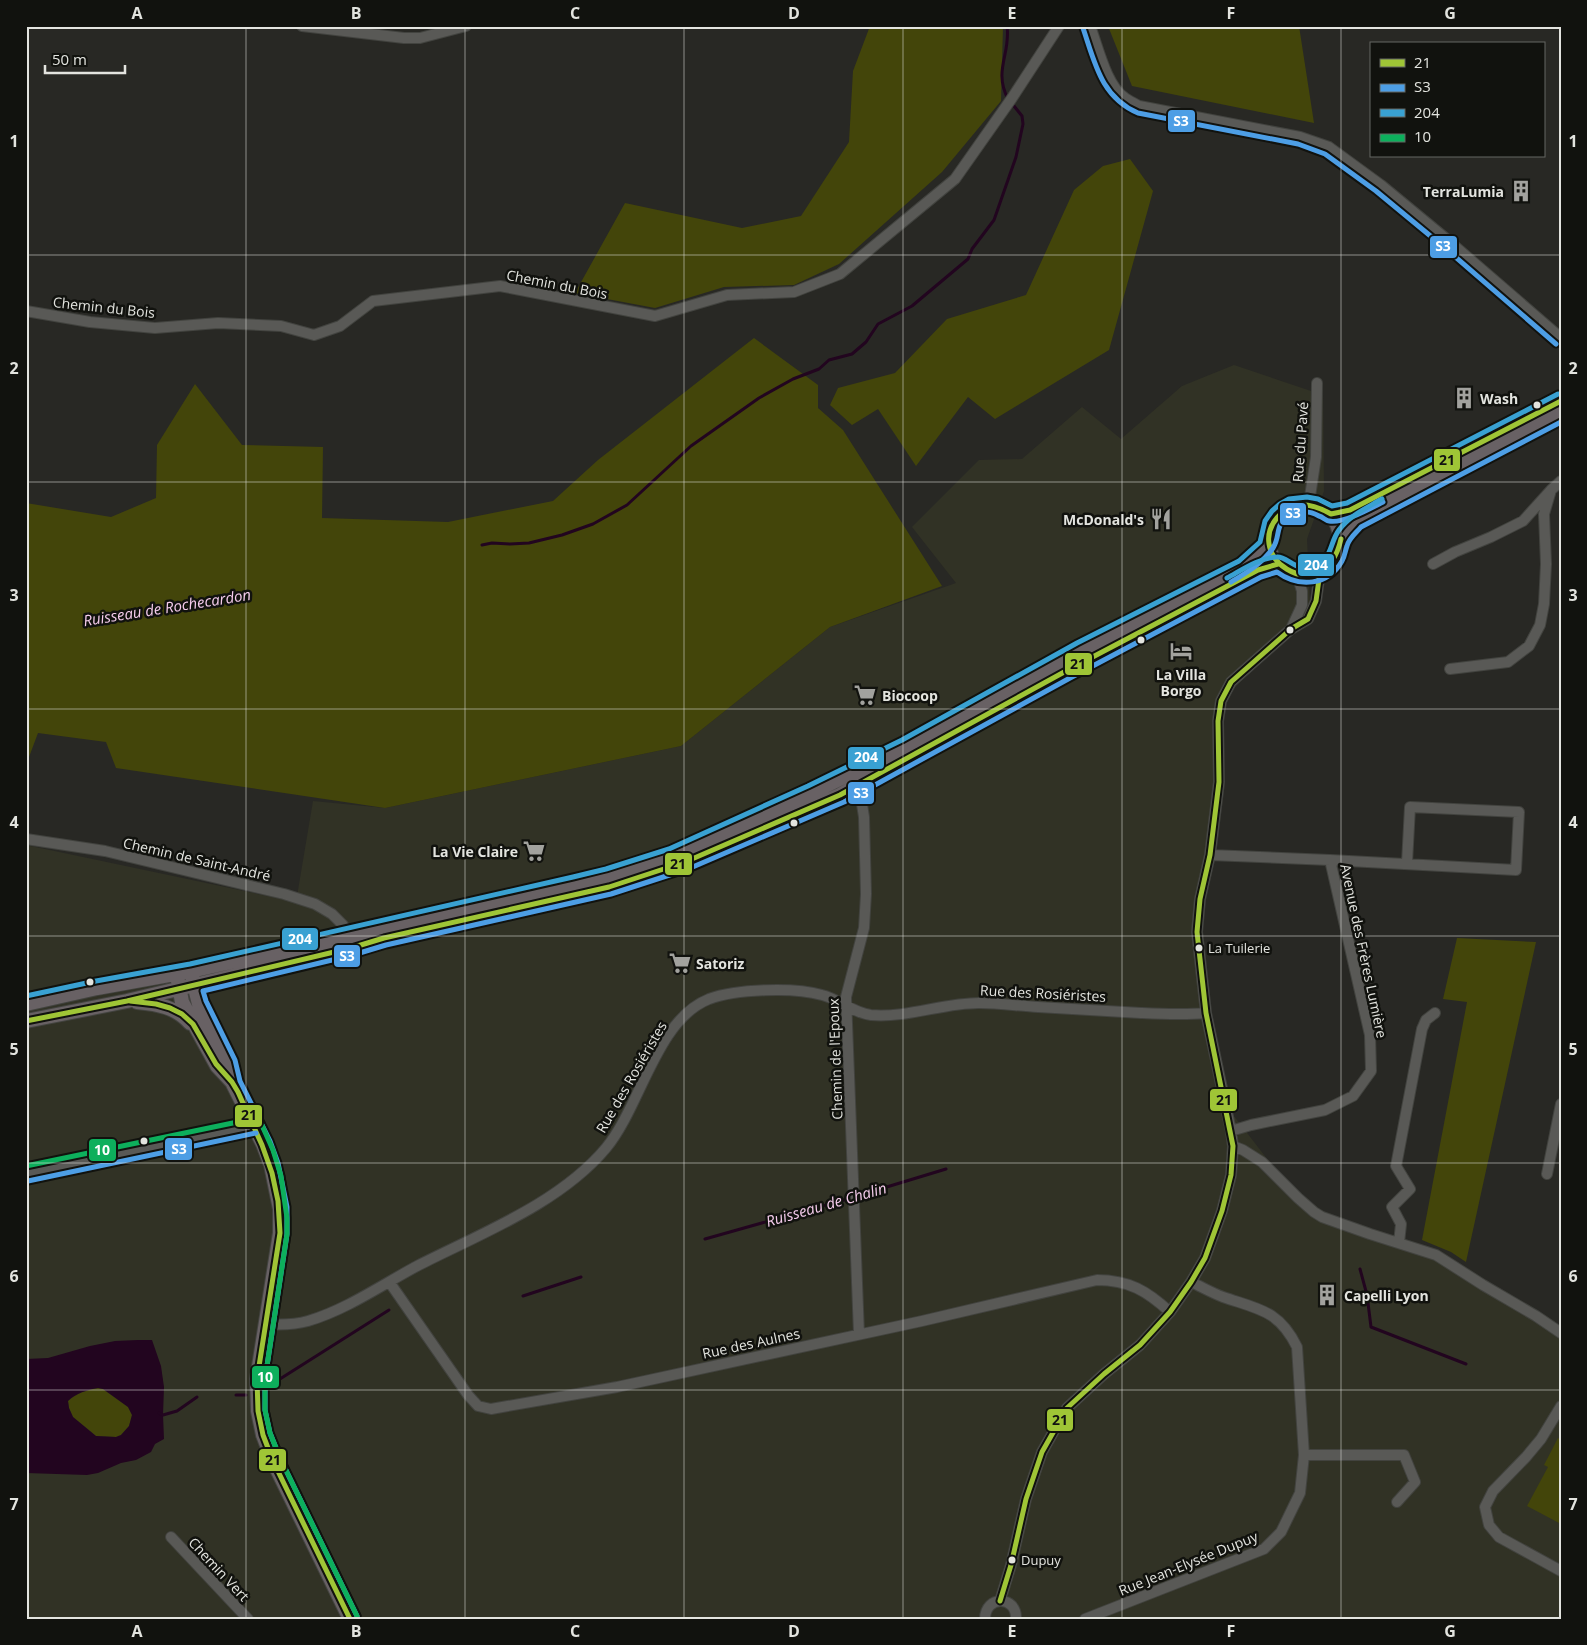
<svg xmlns="http://www.w3.org/2000/svg" width="1587" height="1645" viewBox="0 0 1587 1645" font-family="'Open Sans',sans-serif">
<rect width="100%" height="100%" fill="#282824"/>
<path fill="#313225" d="M1234,365l89,30 1,96 -17,48 3,65 -19,25 -70,73 -11,153 -15,81 32,171 81,105 15,9 123,43 115,73v282h-1535v-774l270,57 17,-101 72,7 296,-62 149,-119 126,-44 -44,-56 67,-67 43,-1 60,-52 39,32 61,-53z"/>
<path fill="#43450a" d="M870,26h133l-2,75 -59,71 -103,92 -45,21 -70,2 -69,21 -80,-15 50,-90 117,25 59,-12 48,-74 4,-71z
M1108,26h191l15,97 -182,-37z
M1130,159l23,32 -44,159 -114,69 -27,-22 -52,69 -38,-57 -26,16 -22,-20 8,-17 57,-15 52,-54 79,-24 48,-105 29,-24z
M754,338l64,47v23l25,22 99,156 -112,41 -149,119 -296,62 -269,-40 -10,-26 -68,-9 -12,32v-262l85,14 45,-19 1,-53 38,-61 47,61 81,2 -1,71 126,4 105,-21 45,-41z
M1457,938l79,4 -70,320 -15,-10 -29,-12 45,-238 -24,-3z
M98,1388l5,1 25,18 4,8 -3,11 -8,9 -5,2 -20,-1 -23,-19 -4,-9 -1,-7c8,-8 19,-11 30,-13z
M1558,1438l3,2v84l-34,-18 21,-39 -4,-2z"/>
<path fill="#22051f" fill-rule="evenodd" d="M138,1340h14l9,26 3,21 -1,28 1,24 -9,5 -4,8 -15,8 -15,3 -23,10 -11,2 -61,-2v-114l22,-1 42,-12 25,-5zM98,1388l5,1 25,18 4,8 -3,11 -8,9 -5,2 -20,-1 -23,-19 -4,-9 -1,-7c8,-8 19,-11 30,-13z"/>
<g fill="none" stroke-linecap="round" stroke-linejoin="round">
<path stroke="#22051f" stroke-width="3" d="M1007,26c4,28 -14,44 1,73
M482,545l10,-2 18,1 19,-1 33,-8 31,-11 34,-19 64,-59 68,-48 34,-19 26,-10 10,-9 23,-6 14,-12 12,-18 34,-18 56,-47 4,-10 22,-29 22,-63 7,-33 -1,-8 -8,-10
M857,1196l89,-27
M705,1239l146,-41
M1360,1269l7,26 4,32 95,37
M523,1296l58,-19
M272,1384l117,-74
M236,1395h10
M159,1413l4,2 14,-4 20,-14"/>
<g stroke="#42433f" stroke-width="12">
<path id="minor" d="M302,26l102,12h16l46,-12
M1090,26c8,21 16,59 35,72 4,3 9,5 14,8l161,31 29,10 52,38 69,57 111,96
M26,311l64,11 65,6 63,-5 63,3 33,9 26,-9 33,-25 127,-15 155,30 72,-21 67,-3 46,-18 115,-95 57,-81 47,-72
M1309,503l7,-46 1,-74
M1433,564l22,-12 36,-15 32,-16 28,-31 10,-9
M1291,629l11,-24v-14l-5,-16
M1450,669l58,-7 21,-16 11,-21 4,-21 2,-40 -2,-50 7,-24
M858,779l6,38 2,77 -2,34 -18,69 13,337
M26,839l79,12 179,43 31,10 17,10 11,11 3,9
M1210,855l120,5 40,175 1,36 -18,25 -28,14 -74,15 -20,6
M1330,860l186,10 3,-58 -109,-5 -3,56
M1233,1146l10,4 19,12 36,36 16,14 8,5 48,17 66,21 47,30 53,31 25,17
M26,1174l228,-48
M1547,1174l14,-70
M1399,1243l2,-19 -9,-17 18,-18 -14,-23 26,-137 4,-9 9,-7
M390,1283l78,112 10,11 13,3 126,-22 305,-66 175,-41c32,0 50,11 73,32
M265,1324c15,1 29,1 43,-3 40,-12 75,-37 111,-56 63,-32 141,-62 187,-117 35,-42 50,-128 103,-149 27,-10 85,-12 113,-4 17,4 31,18 49,20 37,3 72,-12 108,-12 20,0 40,3 59,4 35,2 69,4 103,6 22,1 43,2 65,0
M1561,1406l-20,33 -15,18 -33,34 -8,16 4,18 10,12 62,34
M1304,1455h100l11,27 -18,20
M171,1537l77,82
M1000,1601l11,-36 15,-66 16,-47 25,-44 37,-34 36,-29 30,-33 21,-30 14,-24 17,-47 9,-36 2,-29 -2,-15 -25,-118 -9,-81 3,-33 10,-44 9,-73 -1,-61 3,-20 10,-19 60,-53 17,-10 8,-18 4,-29
M985,1619c0,-24 32,-24 31,0
M1085,1619l179,-70 17,-17 19,-39 4,-38 -7,-108c-18,-37 -39,-38 -74,-50 -11,-4 -21,-10 -32,-15"/>
</g>
<g stroke="#42433f" stroke-width="16">
<path id="major" d="M1268 539a36 36 0 1 1 72 0a36 36 0 1 1-72 0Z
M1331,514l19,-4 211,-109
M1341,539l16,-18 204,-108
M192,976l7,28 29,59 5,21 30,60 8,21 9,44v24l-23,146 1,32 5,24 10,26 77,158
M178,981l4,21 35,64 15,16
M137,1002c21,2 39,5 53,21
M26,1004l71,-16 94,-17 384,-87 33,-8 64,-20 139,-63 94,-46 176,-97 162,-83 10,-8 15,-17
M26,1021l101,-20 224,-53 33,-10 153,-34 72,-17 76,-25 155,-67 226,-124 192,-101 20,-6"/>
</g>
<use href="#minor" stroke="#595956" stroke-width="10"/>
<use href="#major" stroke="#686164" stroke-width="14"/>
<g stroke="#11120e" stroke-width="9">
<path id="bus-1" d="M1331,514l19,-4 211,-109
M1331,514c-14,-8 -32,-15 -47,-3 -51,42 40,104 57,28
M130,1001l26,3 14,4 12,6 11,10 23,40 16,18 6,10 24,53 10,28 6,28 2,32 -23,146 1,32 5,24 10,26 77,158
M26,1021l101,-20 224,-53 33,-10 225,-51 76,-25 155,-67 226,-124 192,-101 20,-6
M1000,1601l11,-36 15,-66 16,-47 25,-44 37,-34 36,-29 30,-33 21,-30 14,-24 17,-47 9,-36 2,-29 -27,-133 -9,-81 3,-33 10,-44 9,-73 -1,-61 3,-20 10,-19 60,-53 17,-10 8,-18 4,-29"/>
</g>
<g stroke="#11120e" stroke-width="9">
<path id="bus-2" d="M1083,28c12,35 18,69 55,85l160,31 27,10 51,37 69,57 111,96
M1231,582c15,-9 32,-19 42,-34 8,-12 1,-24 17,-33 9,-5 20,-4 29,1 4,1 7,5 10,5 14,3 42,-13 54,-19
M28,1181l228,-48
M357,1616l-77,-158 -10,-25 -5,-23v-31l22,-145v-27l-9,-44 -8,-22 -30,-60 -5,-21 -29,-59 -3,-10 150,-36 33,-10 225,-51 77,-25 156,-67 226,-124 191,-101 16,-5c22,16 51,14 65,-11 3,-5 3,-10 5,-15 2,-8 9,-13 14,-19l200,-105"/>
</g>
<g stroke="#11120e" stroke-width="9">
<path id="bus-3" d="M1227,578c15,-8 32,-20 50,-21 11,-1 20,18 40,8 15,-7 13,-23 22,-35 11,-15 28,-22 43,-31
M26,996l70,-15 94,-17 383,-87 33,-8 63,-20 139,-63 94,-46 175,-97 162,-82 21,-19 5,-21 7,-10 8,-7 9,-5 18,-2 11,2 14,7 15,-3 211,-109"/>
</g>
<g stroke="#11120e" stroke-width="9">
<path id="bus-4" d="M261,1123l12,27 8,26 6,42v16l-22,145v31l5,23 10,25 77,158
M26,1166l226,-47"/>
</g>
<use href="#bus-1" stroke="#9fc536" stroke-width="5"/>
<use href="#bus-2" stroke="#4d9ee5" stroke-width="5"/>
<use href="#bus-3" stroke="#39a1d2" stroke-width="5"/>
<use href="#bus-4" stroke="#0daf5c" stroke-width="5"/>
</g>
<path fill="none" stroke="#e3e4df" stroke-width="1" stroke-opacity="0.55" d="M246,26v1593M465,26v1593M684,26v1593M903,26v1593M1122,26v1593M1341,26v1593M26,255h1535M26,482h1535M26,709h1535M26,936h1535M26,1163h1535M26,1390h1535"/>
<defs>
<g id="building-bare" transform="scale(1.725)"><path d="M-4-6H4V6H1V3H-1V6H-4ZM-2.5-4.3h1.7v1.8h-1.7ZM.8-4.3h1.7v1.8H.8ZM-2.5-1h1.7V.8h-1.7ZM.8-1h1.7V.8H.8Z" fill="#a2a29e" stroke="#11120e" stroke-width="2.5" paint-order="stroke"/></g>
<g id="restaurant-bare" transform="scale(1.725)"><path d="M-5-6h1v4h1v-4h1v4h1v-4h1v5L-1.5 .5V6h-2V.5L-5-1ZM5-6V6H3V1.5H1.5Q1.5-4 5-6Z" fill="#a2a29e" stroke="#11120e" stroke-width="2.5" paint-order="stroke"/></g>
<g id="hotel-bare" transform="scale(1.725)"><path d="M-6-4.5h1.5V1H6V5H4.5V3h-9V5H-6ZM-4 0a1.8 1.8 0 1 1 3.6 0ZM.5 0V-2.5h3Q6-2.5 6 0Z" fill="#a2a29e" stroke="#11120e" stroke-width="2.5" paint-order="stroke"/></g>
<g id="supermarket-bare" transform="scale(1.725)"><path d="M-6-5.5h2.5l.6 2H6L4.5 2H-2.5L-4.4-4H-6ZM-1.5 3.2a1.3 1.3 0 1 0 .1 0ZM3 3.2a1.3 1.3 0 1 0 .1 0Z" fill="#a2a29e" stroke="#11120e" stroke-width="2.5" paint-order="stroke"/></g>
</defs>
<g fill-rule="evenodd">
<use href="#building-bare" x="1521" y="191"/>
<use href="#building-bare" x="1464" y="398"/>
<use href="#restaurant-bare" x="1161" y="519"/>
<use href="#hotel-bare" x="1181" y="651"/>
<use href="#supermarket-bare" x="865" y="695"/>
<use href="#supermarket-bare" x="534" y="851"/>
<use href="#supermarket-bare" x="680" y="963"/>
<use href="#building-bare" x="1327" y="1295"/>
</g>
<g fill="#e3e4df" stroke="#11120e" stroke-width="2">
<circle cx="1537" cy="405" r="4.5"/>
<circle cx="1290" cy="630" r="4.5"/>
<circle cx="1141" cy="640" r="4.5"/>
<circle cx="794" cy="823" r="4.5"/>
<circle cx="1199" cy="948" r="4.5"/>
<circle cx="90" cy="982" r="4.5"/>
<circle cx="144" cy="1141" r="4.5"/>
<circle cx="1012" cy="1560" r="4.5"/>
</g>
<g text-anchor="middle" dominant-baseline="central" stroke-width="5" stroke-linejoin="round" paint-order="stroke">
<g font-size="13" fill="#e3e4df" stroke="#11120e" text-anchor="start">
<text x="1208" y="948">La Tuilerie</text>
<text x="1021" y="1560">Dupuy</text>
</g>
<g font-size="14" font-weight="bold" fill="#e3e4df" stroke="#11120e" text-anchor="start">
<text x="1504" y="191" text-anchor="end">TerraLumia</text>
<text x="1480" y="398">Wash</text>
<text x="1144" y="519" text-anchor="end">McDonald's</text>
<text x="1181" y="674" text-anchor="middle">La Villa<tspan x="1181" dy="16">Borgo</tspan></text>
<text x="882" y="695">Biocoop</text>
<text x="518" y="851" text-anchor="end">La Vie Claire</text>
<text x="696" y="963">Satoriz</text>
<text x="1344" y="1295">Capelli Lyon</text>
</g>
<g font-size="14" fill="#e3e4df" stroke="#11120e">
<text transform="translate(557 284) rotate(11)">Chemin du Bois</text>
<text transform="translate(104 307) rotate(6)">Chemin du Bois</text>
<text transform="translate(1300 442) rotate(-86)">Rue du Pavé</text>
<text transform="translate(197 859) rotate(13)">Chemin de Saint-André</text>
<text transform="translate(1364 951) rotate(78)">Avenue des Frères Lumière</text>
<text transform="translate(1043 993) rotate(3)">Rue des Rosiéristes</text>
<text transform="translate(835 1059) rotate(-92)">Chemin de l'Epoux</text>
<text transform="translate(631 1077) rotate(-60)">Rue des Rosiéristes</text>
<text transform="translate(751 1343) rotate(-12)">Rue des Aulnes</text>
<text transform="translate(1188 1563) rotate(-22)">Rue Jean-Elysée Dupuy</text>
<text transform="translate(219 1569) rotate(47)">Chemin Vert</text>
</g>
<g font-size="15" font-style="italic" fill="#f6cded" stroke="#11120e">
<text transform="translate(167 607) rotate(-9)">Ruisseau de Rochecardon</text>
<text transform="translate(826 1204) rotate(-16)">Ruisseau de Chalin</text>
</g>
</g>
<g stroke="#11120e" stroke-width="2">
<rect x="1167" y="109" width="29" height="24" rx="5" fill="#4d9ee5"/>
<rect x="1429" y="235" width="29" height="24" rx="5" fill="#4d9ee5"/>
<rect x="1433" y="448" width="28" height="24" rx="5" fill="#9fc536"/>
<rect x="1279" y="502" width="28" height="24" rx="5" fill="#4d9ee5"/>
<rect x="1297" y="553" width="38" height="24" rx="5" fill="#39a1d2"/>
<rect x="1064" y="652" width="29" height="24" rx="5" fill="#9fc536"/>
<rect x="847" y="746" width="38" height="24" rx="5" fill="#39a1d2"/>
<rect x="847" y="781" width="28" height="24" rx="5" fill="#4d9ee5"/>
<rect x="664" y="852" width="29" height="24" rx="5" fill="#9fc536"/>
<rect x="281" y="927" width="38" height="24" rx="5" fill="#39a1d2"/>
<rect x="333" y="944" width="28" height="24" rx="5" fill="#4d9ee5"/>
<rect x="1209" y="1088" width="29" height="24" rx="5" fill="#9fc536"/>
<rect x="234" y="1104" width="29" height="24" rx="5" fill="#9fc536"/>
<rect x="164" y="1137" width="29" height="24" rx="5" fill="#4d9ee5"/>
<rect x="88" y="1138" width="29" height="24" rx="5" fill="#0daf5c"/>
<rect x="251" y="1365" width="29" height="24" rx="5" fill="#0daf5c"/>
<rect x="1046" y="1408" width="28" height="24" rx="5" fill="#9fc536"/>
<rect x="258" y="1448" width="29" height="24" rx="5" fill="#9fc536"/>
</g>
<g font-size="14" text-anchor="middle" font-weight="bold" fill="#fff">
<text x="1181" y="126">S3</text>
<text x="1443" y="251">S3</text>
<text x="1293" y="518">S3</text>
<text x="1316" y="570">204</text>
<text x="866" y="762">204</text>
<text x="861" y="798">S3</text>
<text x="300" y="944">204</text>
<text x="347" y="961">S3</text>
<text x="179" y="1154">S3</text>
<text x="102" y="1155">10</text>
<text x="265" y="1382">10</text>
</g>
<g font-size="14" text-anchor="middle" font-weight="bold" fill="#111">
<text x="1447" y="465">21</text>
<text x="1078" y="669">21</text>
<text x="678" y="869">21</text>
<text x="1224" y="1105">21</text>
<text x="249" y="1120">21</text>
<text x="1060" y="1425">21</text>
<text x="273" y="1465">21</text>
</g>
<rect width="1587" height="1645" fill="none" stroke="#11120e" stroke-width="55"/>
<rect x="1370" y="42" width="175" height="115" fill="#11120e" stroke="#656662"/>
<rect x="1380" y="59" width="25" height="8" fill="#9fc536" stroke="#656662"/>
<text x="1414" y="68" font-size="15" fill="#e3e4df">21</text>
<rect x="1380" y="84" width="25" height="8" fill="#4d9ee5" stroke="#656662"/>
<text x="1414" y="92" font-size="15" fill="#e3e4df">S3</text>
<rect x="1380" y="109" width="25" height="8" fill="#39a1d2" stroke="#656662"/>
<text x="1414" y="118" font-size="15" fill="#e3e4df">204</text>
<rect x="1380" y="134" width="25" height="8" fill="#0daf5c" stroke="#656662"/>
<text x="1414" y="142" font-size="15" fill="#e3e4df">10</text>
<path d="M45 65v8h80v-8" fill="none" stroke="#e3e4df" stroke-width="2.5"/>
<text x="52" y="65" font-size="15" fill="#e3e4df" stroke="#11120e" stroke-width="4" paint-order="stroke">50 m</text>
<rect x="28" y="28" width="1532" height="1590" fill="none" stroke="#e3e4df" stroke-width="2"/>
<g font-size="16" text-anchor="middle" font-weight="bold" fill="#e3e4df">
<text x="137" y="19">A</text>
<text x="356" y="19">B</text>
<text x="575" y="19">C</text>
<text x="794" y="19">D</text>
<text x="1012" y="19">E</text>
<text x="1231" y="19">F</text>
<text x="1450" y="19">G</text>
<text x="14" y="147">1</text>
<text x="1573" y="147">1</text>
<text x="14" y="374">2</text>
<text x="1573" y="374">2</text>
<text x="14" y="601">3</text>
<text x="1573" y="601">3</text>
<text x="14" y="828">4</text>
<text x="1573" y="828">4</text>
<text x="14" y="1055">5</text>
<text x="1573" y="1055">5</text>
<text x="14" y="1282">6</text>
<text x="1573" y="1282">6</text>
<text x="14" y="1510">7</text>
<text x="1573" y="1510">7</text>
<text x="137" y="1637">A</text>
<text x="356" y="1637">B</text>
<text x="575" y="1637">C</text>
<text x="794" y="1637">D</text>
<text x="1012" y="1637">E</text>
<text x="1231" y="1637">F</text>
<text x="1450" y="1637">G</text>
</g>
</svg>
